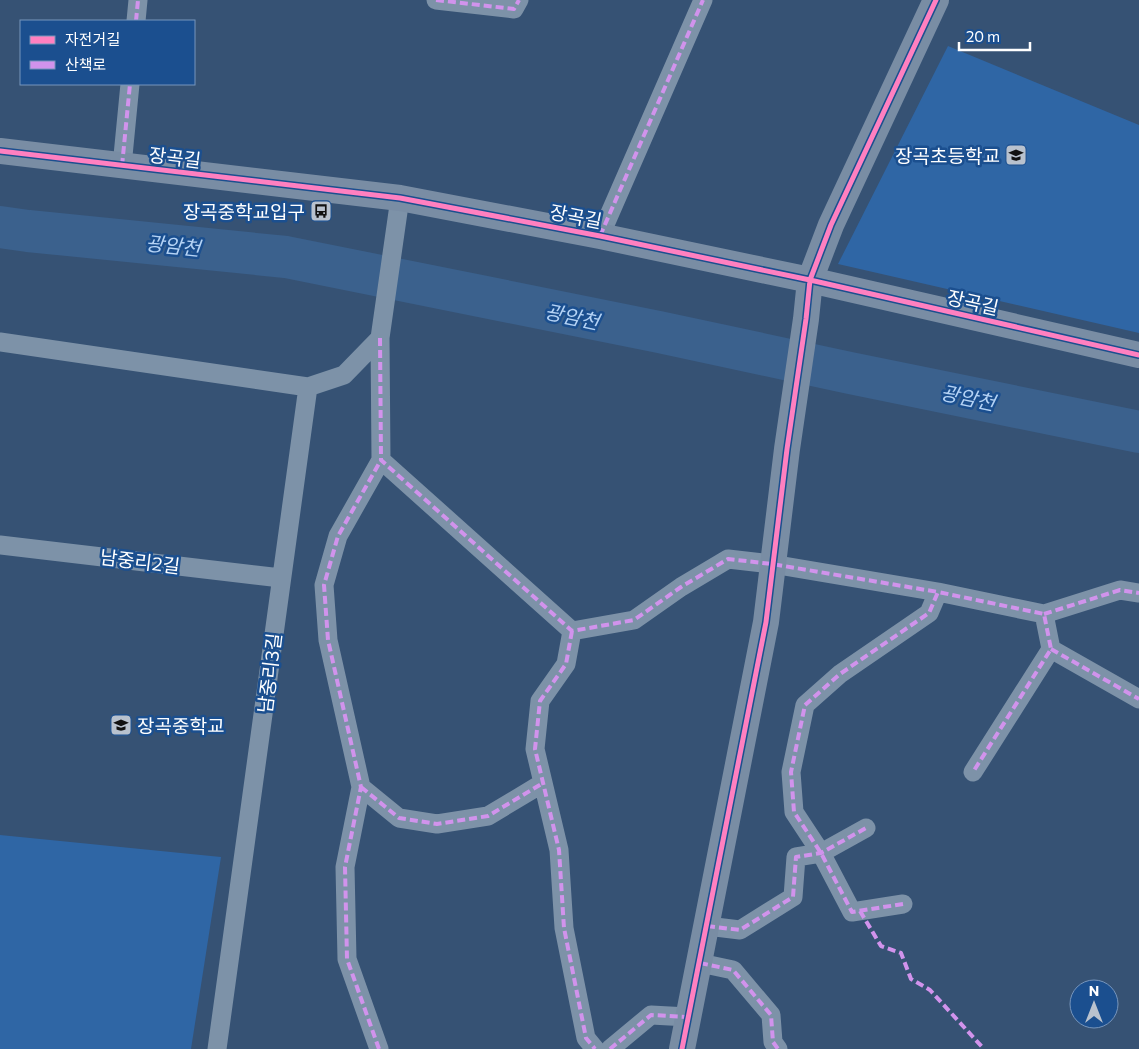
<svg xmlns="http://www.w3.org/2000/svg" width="1139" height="1049" viewBox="0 0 1139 1049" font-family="Commissioner,'Noto Sans KR',sans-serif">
<rect width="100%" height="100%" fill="#365274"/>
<path fill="#2f66a5" d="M948,46l191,79v208l-301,-69z
M0,835l221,22 -30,192h-191z"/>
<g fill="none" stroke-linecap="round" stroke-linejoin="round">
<path stroke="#3b618d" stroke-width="42" d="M0,227l28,4 258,26 373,75 191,41 289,59"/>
<path stroke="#7d92a8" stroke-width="19" d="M436,0l78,9 5,-9
M136,21l2,-21
M122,166l8,-82
M400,198l-20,140 1,122 191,171 62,-11 47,-33 47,-28 44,5 166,28
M600,236l103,-236
M0,342l308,45
M0,545l281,33
M1044,614l76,-24 19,3
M572,631l-6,33 -26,37 -5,48 24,101 5,78 22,110 9,11
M1051,649l88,50
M361,787l38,31 38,6 51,-8 55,-33
M903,904l-51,8 -31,-59 -27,-41 -3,-40 14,-67 35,-31 89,-61 9,-21 106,22 7,35 -78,123
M707,926l33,4 53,-33 3,-40 25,-4 45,-25
M700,963l33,7 38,45 2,27 5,7
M217,1049c32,-220 59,-441 91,-662l36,-12 36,-37
M379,1049l-32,-90 -2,-92 16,-80 -33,-147 -4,-55 14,-49 43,-76
M610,1049l41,-34 37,2"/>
<path stroke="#798da4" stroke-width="26" d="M0,151l400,47 200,38 210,44 329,75
M682,1049l84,-427 21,-173 19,-130 4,-39 21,-55 105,-225"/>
<path stroke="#d193ec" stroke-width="4" stroke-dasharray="8 4" stroke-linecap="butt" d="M436,0l78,9 5,-9
M136,21l2,-21
M122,166l8,-82
M600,236l103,-236
M380,338l1,122 191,171 62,-11 47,-33 47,-28 44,5 166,28
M1044,614l76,-24 19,3
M572,631l-6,33 -26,37 -5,48 24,101 5,78 22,110 9,11
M1051,649l88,50
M361,787l38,31 38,6 51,-8 55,-33
M903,904l-51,8 -31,-59 -27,-41 -3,-40 14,-67 35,-31 89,-61 9,-21 106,22 7,35 -78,123
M860,911l21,35 20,7 10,26 19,11 54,59
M707,926l33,4 53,-33 3,-40 25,-4 45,-25
M700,963l33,7 38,45 2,27 5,7
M379,1049l-32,-90 -2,-92 16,-80 -33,-147 -4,-55 14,-49 43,-76
M610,1049l41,-34 37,2"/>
<g stroke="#1b4f8f" stroke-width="8">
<path id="cycleway" d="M0,151l400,47 200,38 210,44 329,75
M682,1049l84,-427 21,-173 19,-130 4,-39 21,-55 105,-225"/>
</g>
<use href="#cycleway" stroke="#ff80c0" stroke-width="5"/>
</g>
<defs>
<g id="school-square" transform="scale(1.125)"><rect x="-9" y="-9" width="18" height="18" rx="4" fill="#b9c2ce" stroke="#1b4f8f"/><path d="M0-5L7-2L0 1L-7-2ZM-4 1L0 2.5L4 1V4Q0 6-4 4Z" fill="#111"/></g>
<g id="bus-square" transform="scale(1.125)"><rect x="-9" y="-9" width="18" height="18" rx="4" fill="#b9c2ce" stroke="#1b4f8f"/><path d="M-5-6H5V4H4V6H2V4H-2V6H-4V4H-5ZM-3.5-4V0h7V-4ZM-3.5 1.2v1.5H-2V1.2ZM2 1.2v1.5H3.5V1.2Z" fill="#111"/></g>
</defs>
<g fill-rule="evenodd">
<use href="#school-square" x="1016" y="155"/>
<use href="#bus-square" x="321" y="211"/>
<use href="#school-square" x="121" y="725"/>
</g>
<g text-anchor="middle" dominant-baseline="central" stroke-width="5" stroke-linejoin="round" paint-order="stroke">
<g font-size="19" fill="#fff" stroke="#1b4f8f" text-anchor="end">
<text x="1000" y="155">장곡초등학교</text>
<text x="305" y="211">장곡중학교입구</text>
<text x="137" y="725" text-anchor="start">장곡중학교</text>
</g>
<g font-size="19" fill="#fff" stroke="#1b4f8f">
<text transform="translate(175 157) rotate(7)">장곡길</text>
<text transform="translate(576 216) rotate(11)">장곡길</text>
<text transform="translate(973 302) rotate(13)">장곡길</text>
<text transform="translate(140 561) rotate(7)">남중리2길</text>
<text transform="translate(269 673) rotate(-83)">남중리3길</text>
</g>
<g font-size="20" font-style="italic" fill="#b5d3f5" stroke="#1b4f8f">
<text transform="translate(173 245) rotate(6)">광암천</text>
<text transform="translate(572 316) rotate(12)">광암천</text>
<text transform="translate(968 397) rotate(12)">광암천</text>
</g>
</g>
<rect x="20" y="20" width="175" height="65" fill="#1b4f8f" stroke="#7695bc"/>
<rect x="30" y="36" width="25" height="8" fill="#ff80c0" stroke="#7695bc"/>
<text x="65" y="45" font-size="15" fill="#ffffff">자전거길</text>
<rect x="30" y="61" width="25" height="8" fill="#d193ec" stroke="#7695bc"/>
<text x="65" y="70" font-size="15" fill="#ffffff">산책로</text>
<g transform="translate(1094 1004)"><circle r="24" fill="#1b4f8f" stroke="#7695bc"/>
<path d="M0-4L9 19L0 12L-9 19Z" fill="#b9c2ce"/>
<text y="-8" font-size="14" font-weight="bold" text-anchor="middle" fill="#ffffff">N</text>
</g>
<path d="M959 42v8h71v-8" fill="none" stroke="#ffffff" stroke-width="2.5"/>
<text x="966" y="42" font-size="15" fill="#ffffff" stroke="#1b4f8f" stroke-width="4" paint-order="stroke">20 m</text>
</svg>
